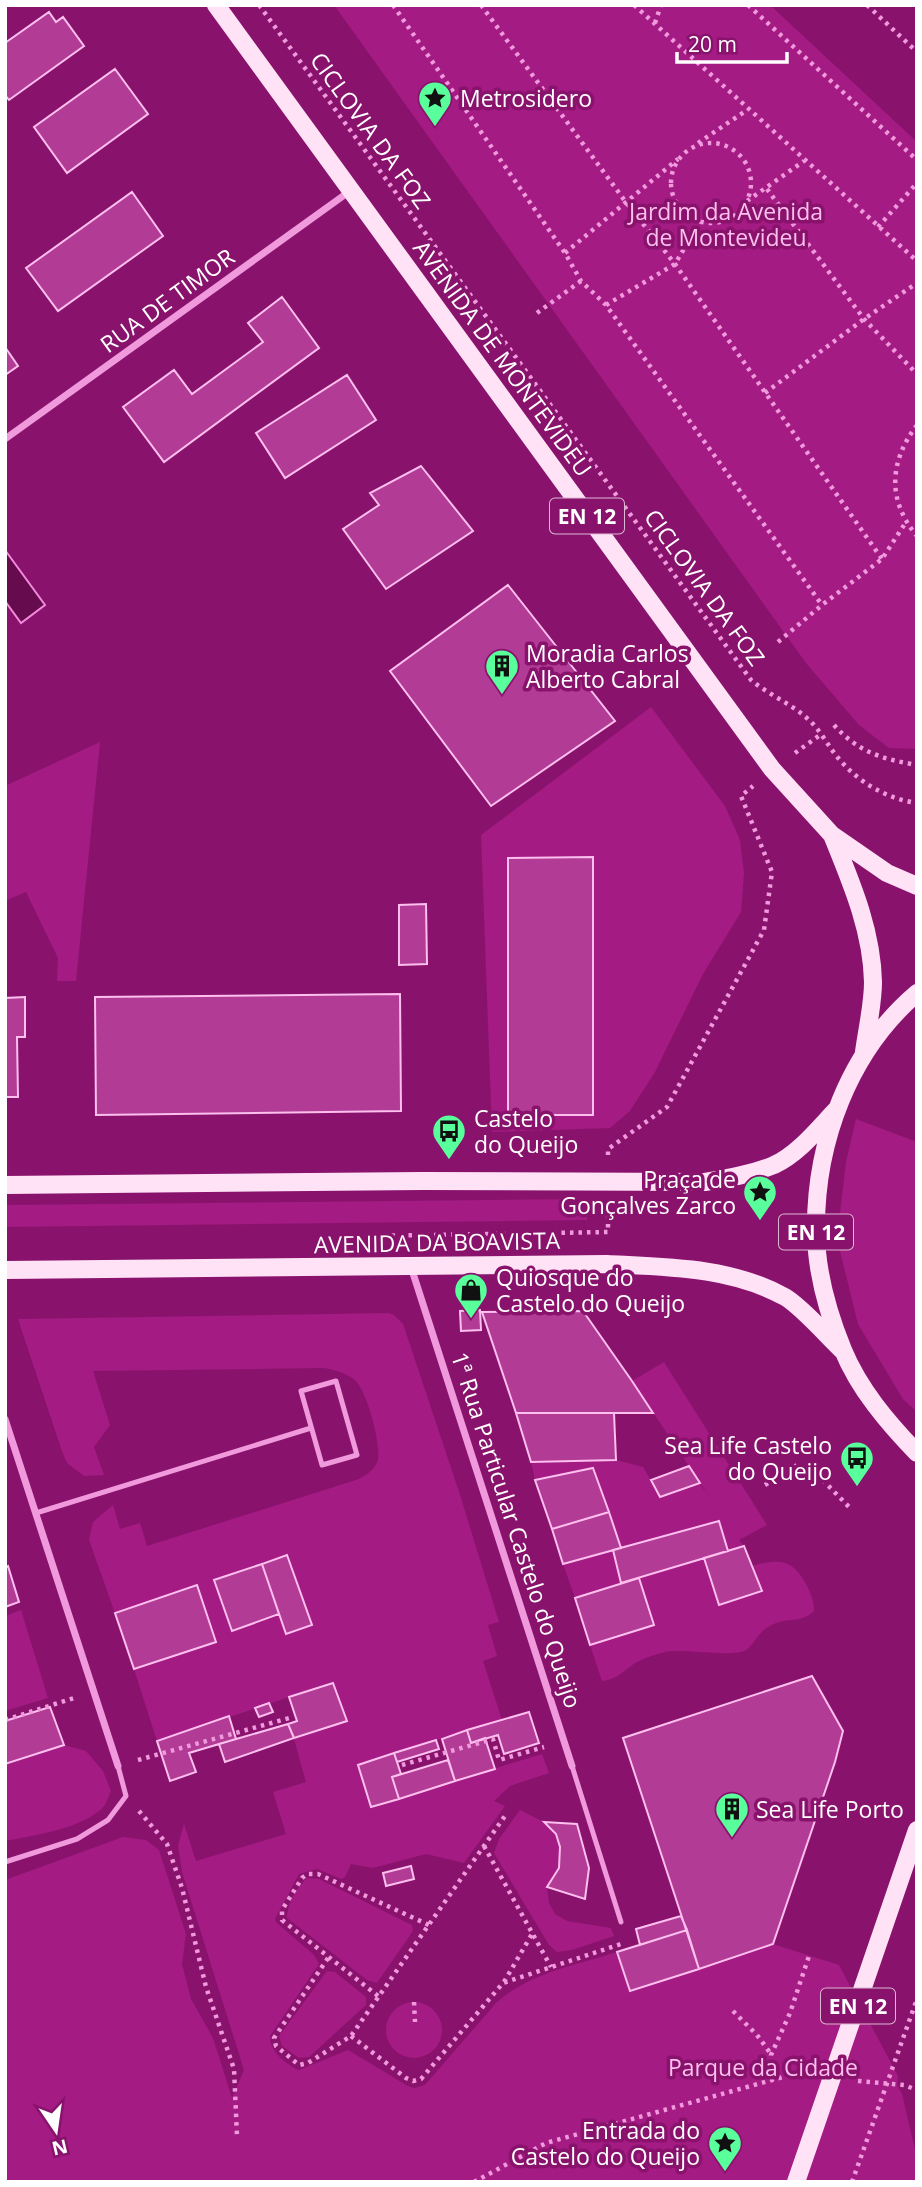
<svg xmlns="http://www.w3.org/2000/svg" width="922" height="2187" viewBox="0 0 922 2187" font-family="'Open Sans',sans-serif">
<rect width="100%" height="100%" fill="#89136c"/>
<path fill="#a31b83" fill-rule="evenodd" d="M334,5h436l147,137v607l-28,-1 -30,-23 -53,-62z
M651,707l74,99 15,34 4,33 -3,39 -38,62 -48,98 -25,39 -20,17 -118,4 -11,-297z
M100,742l-24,239h-19l1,-23 -32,-66 -21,9v-115z
M856,1119l61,23v270l-14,-13 -45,-75 -21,-85 9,-77z
M589,1199l-2,21 -582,7v-22z
M388,1313l6,2 9,9 58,174 38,124 -11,3 9,31 -14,5 19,59 -144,45 13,41 171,-52 7,19 -39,13 -16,15 11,5 -41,57 -38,-9 -53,14 -22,-4 -6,13 -4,2 -24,-10 -18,5 -24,45 2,4 37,32 5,9 -49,72c-1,14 16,29 29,34l49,-20 60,36 6,2 11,-3 71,-82c33,-30 80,-38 121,-51l13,39 143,-47 66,21 59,111 -1,9 5,9 15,64v24h-912v-302l118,-43 23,3 13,10 27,84 -4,30 9,35 22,39 19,60 12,-28 -62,-198 -4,-27 6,-21 12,37 90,-27 -13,-42 33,-10 -12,-43 53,-19 -15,-37 -175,58 -23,-72 82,-28 -19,-55 -82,27 -26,-73 4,-18 20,-17 7,24 20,-6 7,23 212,-67c9,-5 16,-10 19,-19 3,-16 -11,-69 -23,-80 -9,-7 -20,-10 -31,-12l-231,3 17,54 -16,22 10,28 -20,1 -17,-13 -4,-9 -45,-135zM287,1556l-1,78 -7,-20 -47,16 -18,-50z
M664,1362l103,163 -28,15 5,6 -16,5 -9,-29 -98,26 -28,-79 -58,11 -4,-18 85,-2 27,7 18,30 38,-14 10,13 -77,-115z
M613,1550l8,33 -46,15 -12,-34z
M704,1558l15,47 43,-14 -10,-25c26,-7 40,-8 54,18 5,10 8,16 8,27 -14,13 -25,6 -40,13 -17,7 -18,19 -28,26 -12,8 -61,-2 -81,2 -8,2 -18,5 -26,9 -15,8 -19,18 -37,20l-12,-36 64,-20 -15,-47z
M21,1610l27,88 -43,13v-95z
M64,1745l22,6 17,20 8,20c-2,4 -4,11 -7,15 -18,22 -72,30 -99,35v-77z
M520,1810l24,12 12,12 4,13 -1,21 -12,19 2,16 6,11 12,7 44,7 3,8 -42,14 -15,2 -8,-7 -55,-92 5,-14z
M307,1878l12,1 93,46 1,6 -36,52 -10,-3 -80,-62c0,-13 10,-31 20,-40z
M327,1971l8,1 31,25v8l-57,52 -10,1 -17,-12 -3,-10z
M386 2030a28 28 0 1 1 56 0a28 28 0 1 1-56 0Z"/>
<path fill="#650b4e" stroke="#f38adc" stroke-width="2" d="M5,550l40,55 -24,18 -16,-22z"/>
<path fill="#b23b96" stroke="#fcbfee" stroke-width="2" d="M49,12l7,10 7,-5 21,29 -75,54 -4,-5v-52z
M115,69l33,45 -81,59 -33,-46z
M132,192l31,44 -105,75 -32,-43z
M282,297l37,51 -155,114 -41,-55 51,-37 18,24 71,-52 -15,-19z
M5,347l13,19 -13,9z
M347,375l29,45 -91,58 -29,-45z
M421,466l52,65 -87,58 -43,-60 36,-24 -9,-12z
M508,585l107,136 -124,85 -101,-135z
M593,857v258h-85v-257z
M426,904l1,60 -28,1v-60z
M400,994l1,117 -305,4 -1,-118z
M25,997v40h-8l1,60h-13v-99z
M480,1310l1,20 -20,1 -1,-20z
M583,1311l49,70 21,32h-137l-34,-101z
M516,1413h98l2,47 -85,2z
M689,1466l11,17 -40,14 -9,-17z
M593,1468l16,44 -57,17 -17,-49z
M609,1512l12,36 -58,16 -11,-35z
M719,1521l9,30 -107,32 -8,-33z
M744,1546l18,45 -43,14 -15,-47z
M287,1555l25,70 -26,9 -24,-70z
M262,1564l17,50 -47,17 -18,-51z
M8,1566l11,36 -14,5v-39z
M639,1578l15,47 -64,20 -15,-47z
M197,1585l19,57 -82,27 -19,-56z
M812,1676l31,55 -8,31 -62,182 -74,25 -76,-231z
M333,1683l14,38 -53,17 -6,-14 9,-3 -8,-24z
M269,1703l4,9 -14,5 -4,-9z
M50,1707l14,38 -59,19v-43z
M529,1712l10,31 -35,11 -6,-19 -27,8 -4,-13z
M229,1716l7,23 -47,14 7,19 -26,9 -13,-40z
M288,1724l6,14 -69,24 -6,-18z
M467,1730l4,13 14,-5 10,31 -40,12 -13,-42z
M436,1740l3,9 -42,13 -3,-9z
M394,1753l7,21 -9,3 7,22 -28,8 -13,-42z
M448,1760l7,21 -56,18 -7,-22z
M544,1822l33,2 12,44 -4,31 -38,-12 12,-19 1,-21 -4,-13z
M411,1866l3,13 -28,7 -3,-13z
M681,1916l6,14 -47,15 -4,-16z
M687,1930l12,39 -69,22 -13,-39z"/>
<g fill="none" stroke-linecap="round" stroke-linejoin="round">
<path stroke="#f099dc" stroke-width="4.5" stroke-dasharray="3.5 5" stroke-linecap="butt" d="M259,5l492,675c18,15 41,24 58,40 9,8 16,20 23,30 20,28 50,48 85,53
M393,5l172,248 16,28 25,24 216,300
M481,5l144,196 50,63 207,295
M634,5l283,256
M748,5l169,155
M867,5l50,47
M655,23l6,-18
M671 183a40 40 0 1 1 80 0a40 40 0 1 1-80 0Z
M698,143l49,-33
M767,189l97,130 53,55
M747,201l57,-40
M878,227l39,-44
M565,253l113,-94
M606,305l69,-41 25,-42
M537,313l44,-32
M765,393l99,-74 53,-36
M917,425c-28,37 -30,75 0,111
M778,642l44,-37 60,-46 24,-37
M834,725c24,27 48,34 83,40
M795,753l25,-18
M608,1155v-6l59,-42 97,-177 8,-58 -31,-76 12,-10
M366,1236l242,-4v-23
M765,1485l32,-20 17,6 37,38
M5,1720l69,-22
M138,1760l155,-43
M402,1765l91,-26 6,21 45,-13
M139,1811l28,33 15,44 24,99 28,82 3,67
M484,1846l67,121
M328,1958l-54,80 2,8 23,19 9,-2 43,-27 156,-223
M504,1982l28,-48
M378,1996l-96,-76v-10l20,-32 5,-4h11l111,51
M414,2002l1,20
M733,2011l24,24 14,19
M351,2036l55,42 7,3 8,-2 82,-96 118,-39
M772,2081l-1,-26 19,-42 19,-57
M858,2081l46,4 13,5
M474,2182l72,-39 244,-68 14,1
M852,2182l65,-183"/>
<path stroke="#f099dc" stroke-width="5" d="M336,1381l21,74 -35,10 -21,-74z
M36,1513l275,-85
M572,1766l49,156
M5,1862l72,-23 31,-19 18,-24 -8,-30"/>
<path stroke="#f099dc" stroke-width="7" d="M5,439l345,-248
M411,1267l161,499
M5,1419l113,347"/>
<path stroke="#ffe2f6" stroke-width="18" d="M216,5l556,764 60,66 55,38 30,13
M832,835c19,47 40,95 41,147 0,23 -6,47 -9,70
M917,993c-68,58 -102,149 -101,238 0,39 12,82 27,119 16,39 45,73 74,103
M5,1185l417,-4 283,1c24,-4 47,-8 69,-17 24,-11 44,-36 62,-55
M5,1270l602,-6c60,3 124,3 178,33 16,9 44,41 59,55
M796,2182l121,-352"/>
</g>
<defs>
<g id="sight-pin" transform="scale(1.75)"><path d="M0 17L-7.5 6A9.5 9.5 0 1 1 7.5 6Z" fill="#58ff9a" stroke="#89136c"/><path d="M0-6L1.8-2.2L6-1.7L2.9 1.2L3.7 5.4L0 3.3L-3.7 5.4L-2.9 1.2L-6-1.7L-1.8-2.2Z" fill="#111"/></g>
<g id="building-pin" transform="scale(1.75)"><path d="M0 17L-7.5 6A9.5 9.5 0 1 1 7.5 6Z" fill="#58ff9a" stroke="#89136c"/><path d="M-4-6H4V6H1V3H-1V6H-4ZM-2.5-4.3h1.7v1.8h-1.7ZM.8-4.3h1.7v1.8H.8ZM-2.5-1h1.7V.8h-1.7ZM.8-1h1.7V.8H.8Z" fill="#111"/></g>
<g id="bus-pin" transform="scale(1.75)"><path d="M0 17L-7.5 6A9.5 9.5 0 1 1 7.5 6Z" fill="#58ff9a" stroke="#89136c"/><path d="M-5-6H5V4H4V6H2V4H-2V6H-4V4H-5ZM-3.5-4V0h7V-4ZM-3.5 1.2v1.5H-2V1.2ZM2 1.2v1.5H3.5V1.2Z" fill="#111"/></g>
<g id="shop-pin" transform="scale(1.75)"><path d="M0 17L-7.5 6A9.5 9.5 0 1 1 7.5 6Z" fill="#58ff9a" stroke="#89136c"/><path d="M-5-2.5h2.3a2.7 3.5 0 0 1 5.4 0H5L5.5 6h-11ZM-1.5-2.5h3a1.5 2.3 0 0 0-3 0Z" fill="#111"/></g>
</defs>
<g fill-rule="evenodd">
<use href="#sight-pin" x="435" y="98"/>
<use href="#building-pin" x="502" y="666"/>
<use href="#bus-pin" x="449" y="1131"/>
<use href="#sight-pin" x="760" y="1192"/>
<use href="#shop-pin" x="471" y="1290"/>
<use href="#bus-pin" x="857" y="1458"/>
<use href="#building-pin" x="732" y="1809"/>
<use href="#sight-pin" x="725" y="2143"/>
</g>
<g text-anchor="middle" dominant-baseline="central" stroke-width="7" stroke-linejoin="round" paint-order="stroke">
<g fill="#89136c" stroke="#dcb8d3" stroke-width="2">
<rect x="550" y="498.5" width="74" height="35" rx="5"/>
<rect x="779" y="1214.5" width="74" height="35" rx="5"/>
<rect x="821" y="1988.5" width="74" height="35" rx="5"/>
</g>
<g font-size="21" font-weight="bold" fill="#fff">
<text x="587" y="516">EN 12</text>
<text x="816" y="1232">EN 12</text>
<text x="858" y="2006">EN 12</text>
</g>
<g font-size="23" fill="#fff" stroke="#89136c" text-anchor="start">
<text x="460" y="98">Metrosidero</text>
<text x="526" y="653">Moradia Carlos<tspan x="526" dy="26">Alberto Cabral</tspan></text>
<text x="474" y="1118">Castelo<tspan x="474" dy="26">do Queijo</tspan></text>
<text x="736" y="1179" text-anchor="end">Praça de<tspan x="736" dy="26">Gonçalves Zarco</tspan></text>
<text x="496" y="1277">Quiosque do<tspan x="496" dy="26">Castelo do Queijo</tspan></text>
<text x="832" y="1445" text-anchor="end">Sea Life Castelo<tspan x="832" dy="26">do Queijo</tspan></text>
<text x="756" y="1809">Sea Life Porto</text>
<text x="700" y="2130" text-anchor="end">Entrada do<tspan x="700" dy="26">Castelo do Queijo</tspan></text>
</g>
<g font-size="23" fill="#fff" stroke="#89136c">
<text transform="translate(371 130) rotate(54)">CICLOVIA DA FOZ</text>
<text transform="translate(167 300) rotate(-36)">RUA DE TIMOR</text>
<text transform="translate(503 358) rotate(54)">AVENIDA DE MONTEVIDEU</text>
<text transform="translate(705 587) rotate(54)">CICLOVIA DA FOZ</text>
<text transform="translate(437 1242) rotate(-1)">AVENIDA DA BOAVISTA</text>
<text transform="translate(517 1530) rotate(72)">1ª Rua Particular Castelo do Queijo</text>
</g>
<g font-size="23" fill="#fcbfee" stroke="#89136c">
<text x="726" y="211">Jardim da Avenida<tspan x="726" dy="26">de Montevideu</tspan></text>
<text x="763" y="2067">Parque da Cidade</text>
</g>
</g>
<rect width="922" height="2187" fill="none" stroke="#ffffff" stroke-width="14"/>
<g transform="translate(56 2131) rotate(167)" stroke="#89136c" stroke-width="5" paint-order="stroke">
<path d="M0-5L12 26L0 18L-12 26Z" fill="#ffffff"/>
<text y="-10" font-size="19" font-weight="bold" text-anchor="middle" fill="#ffffff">N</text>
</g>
<path d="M677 52v10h110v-10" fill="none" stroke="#ffffff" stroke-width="3.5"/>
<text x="688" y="52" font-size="21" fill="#ffffff" stroke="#89136c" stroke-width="5" paint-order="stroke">20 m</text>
</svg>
